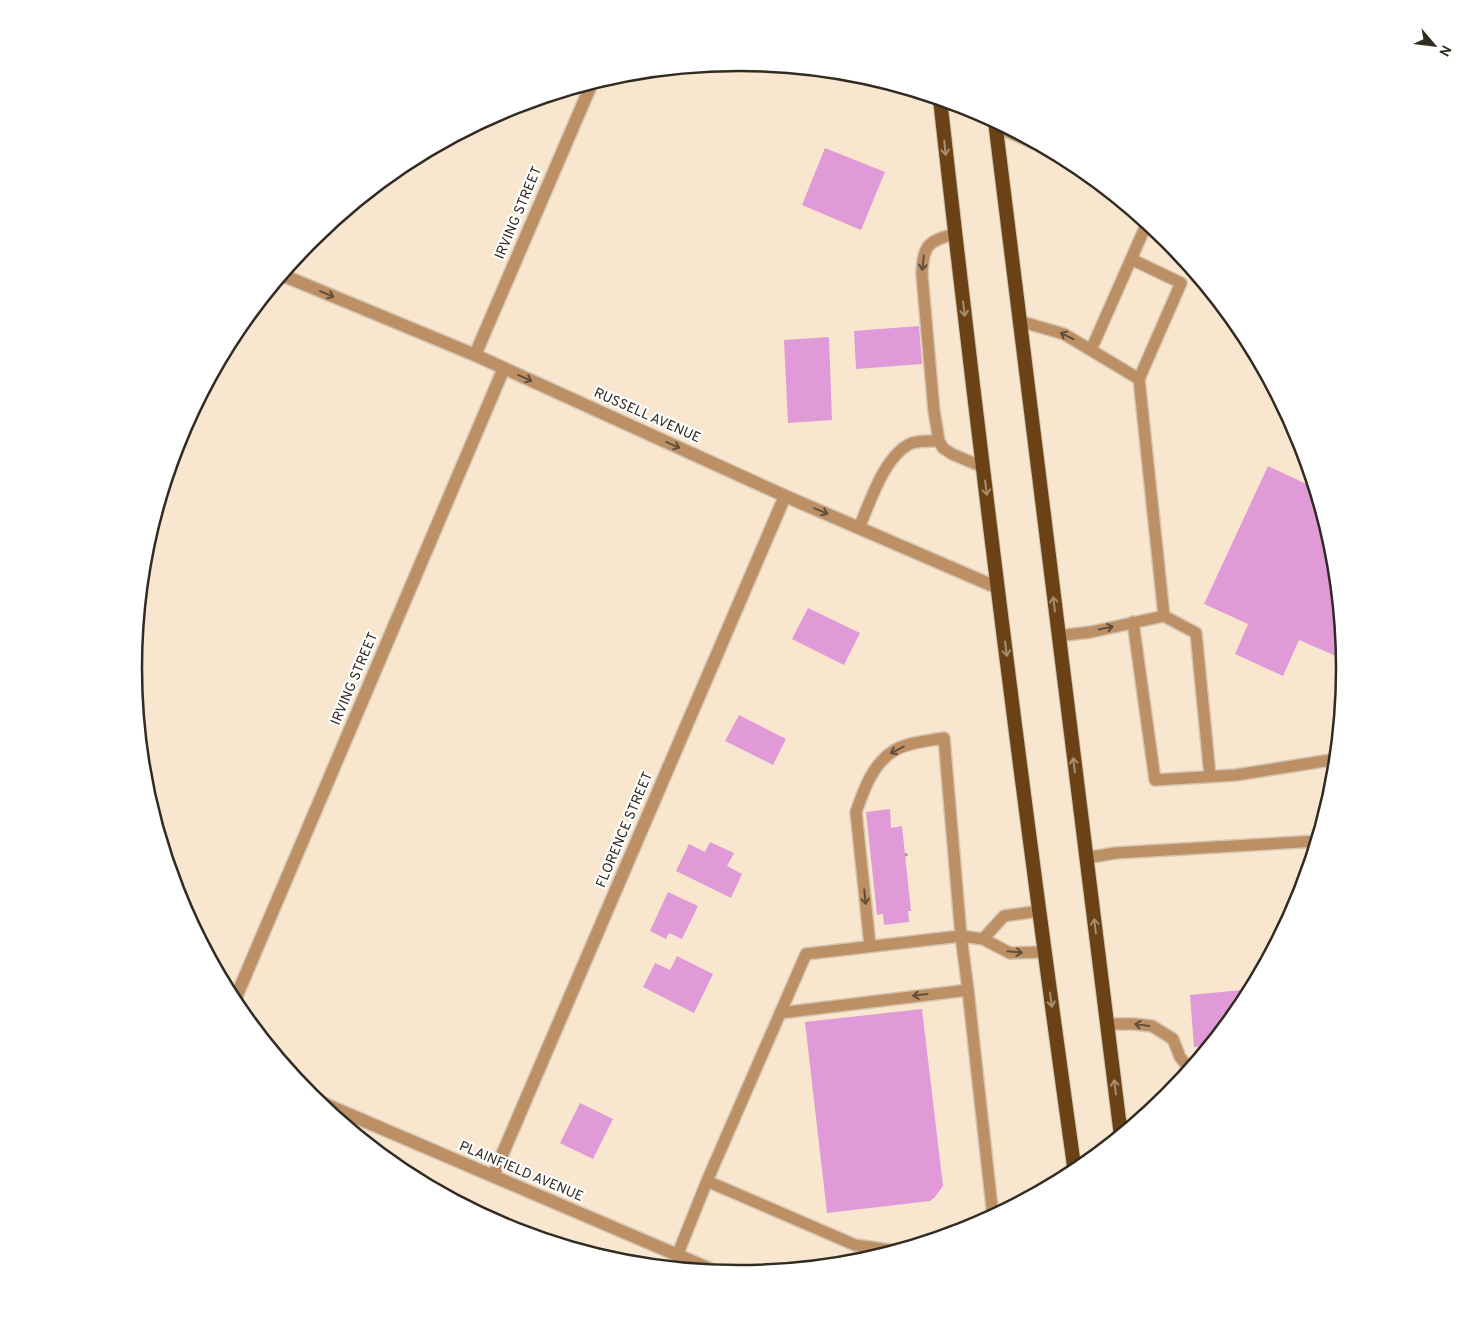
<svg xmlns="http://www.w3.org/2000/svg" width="1479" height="1337" viewBox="0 0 1479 1337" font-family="Overpass,sans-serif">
<rect width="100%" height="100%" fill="#f8e6cf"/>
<path fill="#e19ad8" d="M825,148l60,24 -24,58 -59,-25z
M919,326l3,38 -66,5 -2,-38z
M829,337l3,83 -44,3 -4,-83z
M1268,466l47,22 19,63 11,109 -46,-20 -16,36 -48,-22 13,-30 -44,-20z
M808,608l52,25 -16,32 -52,-26z
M739,715l47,24 -13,26 -48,-24z
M890,809l1,19 11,-2 9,85h-3l1,11 -25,3 -1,-11 -6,1 -11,-103z
M710,842l24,11 -7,13 15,8 -11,24 -55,-27 13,-27 16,8z
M668,892l30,14 -16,33 -13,-6 -3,6 -16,-8z
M677,956l36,18 -19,39 -51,-26 12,-24 15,7z
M1252,989l-9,16 -33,41 -16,1 -4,-52z
M922,1009l21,177 -8,11 -5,4 -103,12 -22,-191z
M580,1103l33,16 -20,40 -33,-16z"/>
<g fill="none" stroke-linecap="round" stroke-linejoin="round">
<g stroke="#d4c4b0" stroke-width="14">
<path id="service" d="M955,234c-28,7 -32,12 -33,41l12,136 5,30 4,7 9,6 31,13
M1131,259l50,24 -42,96 25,237
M1019,321l45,13 75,45
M1091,350l56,-127
M859,528c11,-26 26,-74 53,-85 9,-3 19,-2 27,-2
M1133,622l22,158 81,-5 101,-16
M1058,636l33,-4 73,-16 32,17 14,143
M1086,858l29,-5 202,-12
M1039,911l-35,5 -21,23 27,14 34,-1
M870,946l-14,-134c8,-23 17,-49 39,-62 14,-8 33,-9 49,-12l17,198 22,3
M780,1013l188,-23
M1107,1024h27l18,2 21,13 7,18 10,13
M707,1181l148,64 42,6
M677,1256l30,-75 99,-227 155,-18 7,54 25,227"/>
</g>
<g stroke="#d4c4b0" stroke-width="15">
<path id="minor" d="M996,126l39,17
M282,275l193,80 310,141 213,92
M475,355l117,-272
M234,1002l270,-634
M493,1176l292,-680"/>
</g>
<g stroke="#d4c4b0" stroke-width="15">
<path id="tertiary" d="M313,1099l404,173"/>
</g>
<g stroke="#d4c4b0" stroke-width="16">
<path id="trunk" d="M940,99c40,359 85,717 135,1074
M995,121l126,1015"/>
</g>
<path stroke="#a19584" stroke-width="3" stroke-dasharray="2.5 2.5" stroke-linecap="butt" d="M905,855l5,-1"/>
<use href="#service" stroke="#bc8f65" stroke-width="11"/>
<use href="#minor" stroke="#bc8f65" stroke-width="12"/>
<use href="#tertiary" stroke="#bc8f65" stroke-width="12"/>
<use href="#trunk" stroke="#6a4216" stroke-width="14"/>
</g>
<defs><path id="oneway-shaft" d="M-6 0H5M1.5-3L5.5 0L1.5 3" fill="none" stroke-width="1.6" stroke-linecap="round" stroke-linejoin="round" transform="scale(1.25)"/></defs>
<g stroke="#a68e73">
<use href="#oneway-shaft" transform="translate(945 148) rotate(84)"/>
<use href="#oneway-shaft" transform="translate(964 309) rotate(83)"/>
<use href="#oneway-shaft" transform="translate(986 488) rotate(83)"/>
<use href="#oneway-shaft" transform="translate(1054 604) rotate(-97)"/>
<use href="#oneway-shaft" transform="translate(1006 649) rotate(83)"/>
<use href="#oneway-shaft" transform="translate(1074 765) rotate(-97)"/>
<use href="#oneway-shaft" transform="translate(1095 926) rotate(-97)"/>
<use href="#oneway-shaft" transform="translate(1051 1000) rotate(82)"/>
<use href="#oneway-shaft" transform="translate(1115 1087) rotate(-97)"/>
</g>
<g stroke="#624e39">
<use href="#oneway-shaft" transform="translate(923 263) rotate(96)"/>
<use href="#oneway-shaft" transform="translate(327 294) rotate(23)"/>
<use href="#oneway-shaft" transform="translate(1067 336) rotate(-153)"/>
<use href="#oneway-shaft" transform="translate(525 378) rotate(24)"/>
<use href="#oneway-shaft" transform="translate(673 445) rotate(24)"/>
<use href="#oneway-shaft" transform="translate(821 511) rotate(23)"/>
<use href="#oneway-shaft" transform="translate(1106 628) rotate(-12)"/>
<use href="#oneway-shaft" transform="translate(897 750) rotate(153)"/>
<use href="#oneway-shaft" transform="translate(865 897) rotate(84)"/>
<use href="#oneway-shaft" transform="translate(1015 952) rotate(5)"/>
<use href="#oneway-shaft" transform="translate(920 995) rotate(173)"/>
<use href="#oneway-shaft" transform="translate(1142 1025) rotate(-172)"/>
</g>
<g text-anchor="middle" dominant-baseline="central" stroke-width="4.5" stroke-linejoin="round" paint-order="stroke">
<g font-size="14" fill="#312b22" stroke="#fff">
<text transform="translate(519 213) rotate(-67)">IRVING STREET</text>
<text transform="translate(647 416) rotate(24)">RUSSELL AVENUE</text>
<text transform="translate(355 679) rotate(-67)">IRVING STREET</text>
<text transform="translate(625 830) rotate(-67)">FLORENCE STREET</text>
<text transform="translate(521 1172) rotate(23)">PLAINFIELD AVENUE</text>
</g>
</g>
<path d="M0 0H1479V1337H0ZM142 668a597 597 0 1 1 1194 0a597 597 0 1 1-1194 0Z" fill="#fff" fill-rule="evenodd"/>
<path fill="none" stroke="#312b22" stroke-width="2.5" d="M142 668a597 597 0 1 1 1194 0a597 597 0 1 1-1194 0Z"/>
<g transform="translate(1434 45) rotate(118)" stroke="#ffffff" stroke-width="4" paint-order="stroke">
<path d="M0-4L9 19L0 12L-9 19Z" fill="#312b22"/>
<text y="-8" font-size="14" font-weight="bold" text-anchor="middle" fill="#312b22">N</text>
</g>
</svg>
